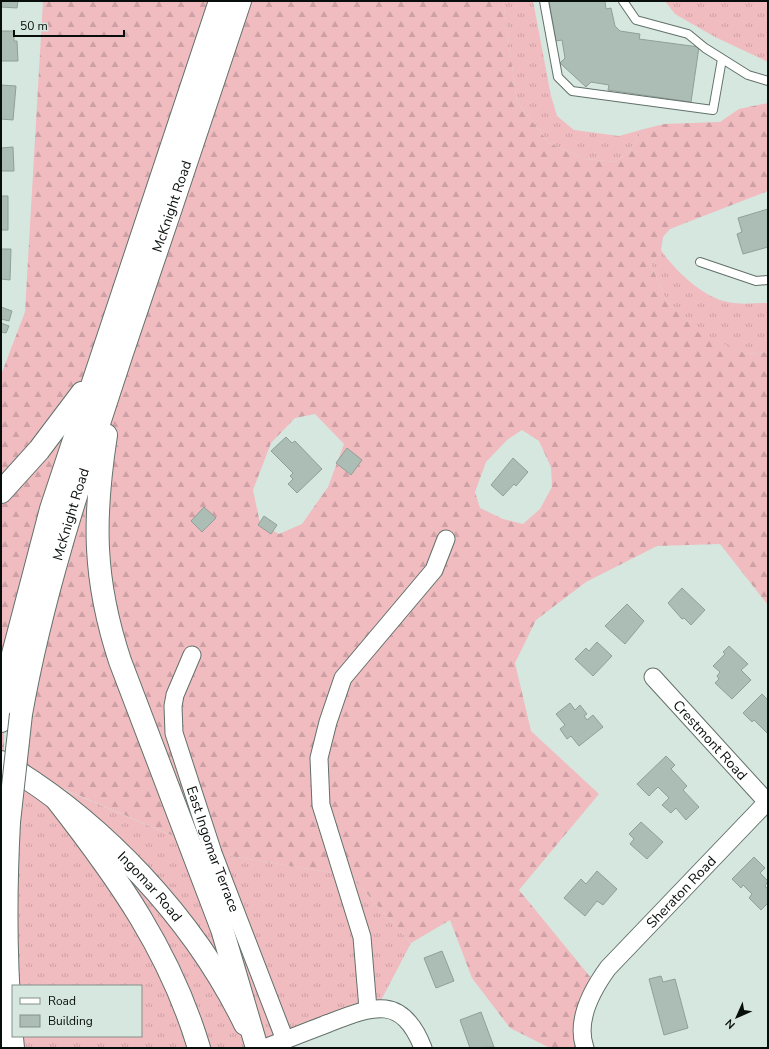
<svg xmlns="http://www.w3.org/2000/svg" width="769" height="1049" viewBox="0 0 769 1049" font-family="'Nunito Sans',sans-serif">
<defs>
<pattern id="grass-tufts" width="24" height="20" patternUnits="userSpaceOnUse"><rect width="24" height="20" fill="#f0bcc0"/><path d="M3 7l-1-3M5 7V3M7 7l1-3M15 17l-1-3M17 17v-4M19 17l1-3" fill="none" stroke="#cca0a4"/></pattern>
<pattern id="forest-firs" width="22" height="20" patternUnits="userSpaceOnUse"><rect width="22" height="20" fill="#f0bcc0"/><path d="M5 1l3.5 6h-7zM16 11l3.5 6h-7z" fill="#cca0a4"/></pattern>
</defs>
<rect width="100%" height="100%" fill="#d5e7df"/>
<path fill="url(#grass-tufts)" fill-rule="evenodd" d="M503,1h30l18,95 6,20 17,14 45,6 25,-7 -17,24 -11,9 -31,-3 -36,-16 -32,-41z
M665,1h103v61l-53,-25 -40,-23z
M661,250c13,20 43,48 67,52 12,3 27,1 40,1v49l-21,2 -47,-19 -33,-33 -16,-37z
M4,764l209,89 138,23 60,67 -34,65 -113,40h-251zM13,986h128v50h-128z"/>
<path fill="url(#forest-firs)" fill-rule="evenodd" d="M43,1h177l-216,702v59l26,-100 210,-661h263l14,101 32,41 36,16 31,3 11,-9 17,-24 20,-5 56,-2 19,-13 29,-6v88l-98,38 -7,8 -2,13 -10,15 16,37 33,32 47,20 21,-2v253l-48,-61 -63,2 -71,36 -50,38 -21,43 16,68 68,63 -80,96 77,94 -11,64h-35l-40,-20 -38,-50 -22,-58 -39,23 -60,-67 -138,-23 -212,-91v-387l24,-63zM315,414l29,30 -16,43 -26,37 -23,10 -19,-11 -7,-33 18,-47 24,-25zM522,430l17,11 12,26 1,20 -12,22 -17,15 -20,-5 -23,-11 -5,-16 11,-30 21,-22z"/>
<path fill="#acbdb5" stroke="#90a098" d="M1,1h17l-1,7 -16,-1z
M549,1h56l1,8 5,-1 4,18 5,5 20,3 -1,5 60,8 -8,55 -83,-12 1,-5 -18,-3 -5,5 -26,-24 5,-5 -3,-18 -6,1z
M1,31h13v10h3l1,20h-17z
M1,85l15,1 -3,34 -12,-1z
M13,147l1,24h-13v-23z
M1,196h7v34h-7z
M768,209v38l-25,7 -6,-20 5,-2 -4,-14z
M1,249h10l-1,31 -9,-1z
M1,307l11,4 -3,10 -8,-2z
M1,323l8,3 -3,7 -5,-1z
M286,437l6,6 3,-2 27,28 -25,24 -9,-9 5,-5 -3,-3 3,-3 -22,-22z
M347,448l15,12 -11,15 -15,-12z
M513,458l15,14 -12,14 -2,-2 -11,12 -12,-11z
M204,507l12,11 -14,14 -11,-11z
M264,516l13,9 -6,9 -13,-9z
M682,588l23,22 -14,15 -7,-7 -2,1 -14,-16z
M627,604l17,17 -19,23 -20,-18z
M597,642l15,14 -19,20 -18,-17 11,-11 3,3z
M729,646l19,18 -7,6 10,10 -19,19 -17,-16 4,-4 -2,-3 3,-4 -7,-6 12,-12 -2,-2z
M762,694l6,6v34l-14,-14 -2,2 -9,-9z
M570,703l5,7 5,-5 7,9 -3,2 3,4 6,-5 10,12 -24,19 -8,-10 -4,3 -7,-10 5,-4 -9,-11z
M666,756l9,9 -4,4 16,17 -4,4 16,17 -13,13 -10,-12 -5,5 -9,-8 7,-7 -11,-11 -9,9 -12,-12z
M641,822l22,20 -16,17 -17,-15 4,-5 -5,-5z
M754,857l11,11 -5,5 8,8 -3,5 3,3v14l-7,7 -12,-12 3,-4 -9,-9 -2,3 -9,-9z
M597,871l20,18 -14,16 -6,-4 -12,15 -21,-18 17,-19 5,5z
M442,951l12,30 -18,7 -12,-30z
M661,976l2,6 12,-3 13,49 -24,7 -15,-56z
M481,1012l13,35 -24,1 -10,-28z"/>
<g fill="none" stroke-linecap="round" stroke-linejoin="round">
<g stroke="#62716a" stroke-width="10">
<path id="lane" d="M544,1l14,76 14,14 141,19 9,-51
M623,1l13,19 52,14 17,14 43,27 20,6
M700,262l56,19 12,-1"/>
</g>
<g stroke="#62716a" stroke-width="19">
<g id="street">
<path id="s1" d="M192,655l-17,40 -2,11 1,27 39,120 72,187"/>
<path id="s2" d="M653,677l115,126"/>
<path d="M368,1009l-6,-72 -41,-132 -2,-47 9,-36 15,-44 91,-108 12,-31"/>
<path d="M264,1048c22,-8 44,-17 65,-25 44,-17 73,-29 94,25"/>
<path id="s3" d="M585,1048c-10,-28 7,-58 23,-80l159,-166"/>
</g>
</g>
<g stroke="#62716a" stroke-width="24">
<g id="primary">
<path id="s4" d="M1,762c101,59 193,157 244,262"/>
</g>
</g>
<g stroke="#62716a" stroke-width="24">
<g id="highway">
<path d="M106,435c-13,84 -13,144 14,226l102,268 35,119"/>
<path d="M1,492l38,-42 43,-57"/>
<path id="s5" d="M21,714c22,-124 62,-242 101,-361 40,-117 79,-235 118,-352"/>
<path d="M1,721l12,-67 38,-145 169,-508"/>
<path d="M57,800c61,78 113,151 142,248"/>
<path d="M9,822c-4,76 -4,150 4,226"/>
</g>
</g>
<use href="#lane" stroke="#fff" stroke-width="8"/>
<use href="#street" stroke="#fff" stroke-width="17"/>
<use href="#primary" stroke="#fff" stroke-width="22"/>
<use href="#highway" stroke="#fff" stroke-width="22"/>
<g stroke="#62716a" stroke-width="24" stroke-linecap="butt">
<path id="highway-bridge" d="M9,822l12,-108"/>
</g>
<use href="#highway-bridge" stroke="#fff" stroke-width="22"/>
</g>
<g text-anchor="middle" dominant-baseline="central" stroke-width="3.5" stroke-linejoin="round" paint-order="stroke">
<g font-size="14" fill="#080e0b" stroke="#d5e7df">
<text stroke="none"><textPath href="#s5" startOffset="530">McKnight Road</textPath></text>
<text stroke="none"><textPath href="#s5" startOffset="206">McKnight Road</textPath></text>
<text stroke="none"><textPath href="#s2" startOffset="85">Crestmont Road</textPath></text>
<text stroke="none"><textPath href="#s1" startOffset="204">East Ingomar Terrace</textPath></text>
<text stroke="none"><textPath href="#s4" startOffset="195">Ingomar Road</textPath></text>
<text stroke="none"><textPath href="#s3" startOffset="192">Sheraton Road</textPath></text>
</g>
</g>
<rect width="769" height="1049" fill="none" stroke="#080e0b" stroke-width="4"/>
<rect x="12" y="985" width="130" height="52" fill="#d5e7df" stroke="#83908a"/>
<rect x="20" y="998" width="20" height="6" fill="#ffffff" stroke="#83908a"/>
<text x="48" y="1005" font-size="12" fill="#080e0b">Road</text>
<rect x="20" y="1015" width="20" height="12" fill="#acbdb5" stroke="#83908a"/>
<text x="48" y="1025" font-size="12" fill="#080e0b">Building</text>
<g transform="translate(737 1017) rotate(225)" stroke="#d5e7df" stroke-width="3" paint-order="stroke">
<path d="M0-3L7 15L0 10L-7 15Z" fill="#080e0b"/>
<text y="-6" font-size="11" font-weight="bold" text-anchor="middle" fill="#080e0b">N</text>
</g>
<path d="M14 30v6h110v-6" fill="none" stroke="#080e0b" stroke-width="2"/>
<text x="20" y="30" font-size="12" fill="#080e0b" stroke="#d5e7df" stroke-width="3" paint-order="stroke">50 m</text>
</svg>
